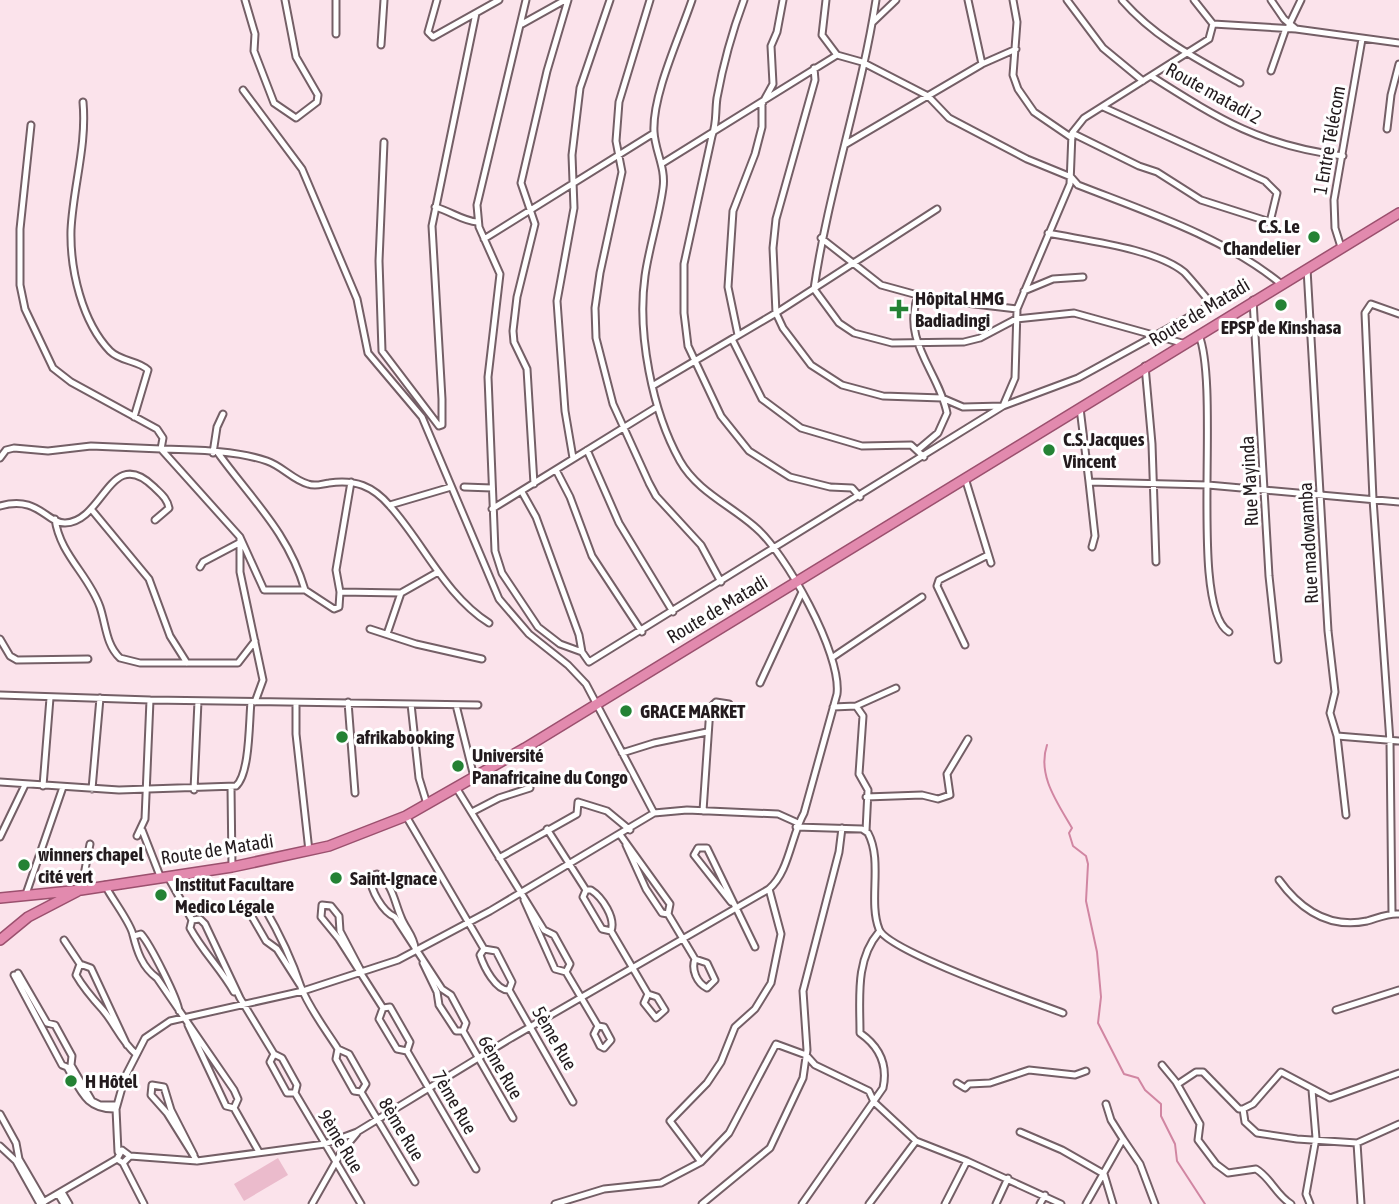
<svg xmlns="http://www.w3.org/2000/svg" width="1399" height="1204" viewBox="0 0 1399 1204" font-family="'Asap Condensed',sans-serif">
<rect width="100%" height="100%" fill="#fbe3eb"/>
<path fill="#ebbbcc" d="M278,1158l10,17 -44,26 -10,-17z"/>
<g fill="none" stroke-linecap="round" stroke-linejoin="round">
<path stroke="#d186a2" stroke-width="2" d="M1047,745c-10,30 10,57 25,83l-3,5 4,13 13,10 2,8 -2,37 11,51 4,45 -3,26 26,51 14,4 7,12 16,14v12l14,28 2,17 28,43"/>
<g stroke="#745f66" stroke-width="9">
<path id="minor" d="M245,0l10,34 -1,17 20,52 22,15 21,-16 1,-7 -22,-38 -11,-57
M336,0v34
M437,0l-9,32 5,5 66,-37
M526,0l-49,205 2,22 21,47 -12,103 7,174 7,22 36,54 22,17 22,8 7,10 414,-256 12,-28 2,-69 53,-125 2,-51 12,-15 125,-79 4,-15 -19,-24
M650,0l-31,102 -3,39 6,31 -22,101 -5,35 1,30 17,66 36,79 7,13 45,49 20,37
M744,0c-12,32 -21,65 -27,98 -2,14 0,25 -5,38l-28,128v49l4,33 33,70 28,35 41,26 40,10 22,1 8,9
M826,0l-4,35 15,20
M876,0c-15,97 -48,192 -62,289l25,34 15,10 38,10 72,-1 16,-4 36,-19 58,-6 108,30
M968,0l14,64
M1013,0l4,22 -4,53 5,14 16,23 38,26
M1067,0l36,48 40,33
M1122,0c33,38 75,59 118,83
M1271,0l13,19 12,10 103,14
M873,22l23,-22
M522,24l43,-24
M1213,24l83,5
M1289,25l12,-25
M381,45l3,-45
M814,68l1,12 -39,139 -3,29 3,65 7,15 28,37 31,20 41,11 59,2 21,9 40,-1 75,-28 131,-72v-5c-5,-6 -21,-25 -25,-29 -30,-24 -97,-31 -136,-39
M1271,71l14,-40
M1151,76c68,43 110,70 192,80
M243,90l59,79 55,130 11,54 54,64 77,182 30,35 39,31 18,19 68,129
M83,102c4,44 -10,85 -12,128 -1,40 11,92 39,121 11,11 28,9 38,19l-14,47
M1387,129l4,-34 8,-31
M1072,133l67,33 18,6 44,28 69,22 7,-29 -12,-12 -162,-74
M384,142l-5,119 3,90 57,75 3,-1v-26l-10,-173 44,-213
M846,144l136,-80 34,-15
M663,163l174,-108 25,7 66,34 21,22 78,41 44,18 7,8c69,27 145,52 202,98
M435,207c15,4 28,14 42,15
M821,238l60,47 51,14 85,10
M484,239l170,-106
M1341,247l-6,-19 -1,-28 28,-161
M1307,269l21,362 7,61 -5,21 7,23 9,79
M1024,291l29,-12 30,-2
M918,296c-17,45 21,76 29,117l-9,20 -19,16
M1253,300l16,276 9,84
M738,335l-10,-48 5,-76 22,-57 7,-27v-23l11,-20 -2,-38 6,-14 6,-32
M1199,335c22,57 -11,272 30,297
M732,339l30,60 39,29 61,18 49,-1 13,12
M1145,366l7,78 4,118
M654,385l122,-72 161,-104
M1080,408l9,74 119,3 191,17
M161,449c33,1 74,1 106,12 15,5 26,19 41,23 8,3 13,0 21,-1 26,-4 44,3 61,23 34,38 55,89 99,117
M161,449l79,88 24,53h41l29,19 5,-2 1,-15 61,1 37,-21
M587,450l32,73 54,89
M213,453l4,-26 6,-13
M218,453c34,47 70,79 87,137
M0,458l6,-8 8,-2 34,3 43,-5 70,3 2,-11 -6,-9 -86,-47 -18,-14 -28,-59 -5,-24v-56l11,-104
M573,458l-8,-47 -8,-110 17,-93 -2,-53 8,-67 30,-88
M556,470l14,27 22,59 50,76
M965,478l26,85
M1089,482l6,54 -3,11
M534,484l-7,-115 -13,-27 -1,-11 4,-34 18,-73 -14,-41 26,-112 21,-71
M464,487l28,1
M522,492l14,25 43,118 3,17
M390,505l61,-18
M0,506c38,-11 46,17 65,17 39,-1 45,-79 89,-36 7,7 13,11 15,21l-14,12
M91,509l58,70 21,57 17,27
M492,509l165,-102
M55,519c5,36 34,56 45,88 6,18 6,38 20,51l20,5h98l17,-22
M240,537v35l23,108 -8,22
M200,567l3,-5 36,-19
M340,592l-4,-22 15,-88
M370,629l46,15 66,15
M387,634l14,-41
M0,639l10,17 7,4 71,-1
M965,645l-28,-59 2,-6 49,-25
M833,657l89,-60
M760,683l42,-91
M0,695l150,5 328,5
M348,702l7,91
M296,703v31l13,117
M411,704l8,74 8,26
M456,705l18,72
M856,706l7,10 -4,58 9,16 -2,41
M833,707l23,-1 40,-18
M1337,736l62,5
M622,753l32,-10 53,-11
M0,782l119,8 117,-4c14,-12 13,-65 15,-84
M43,786l7,-88
M231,787l1,80
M92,789l8,-91
M457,789l87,141 10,5 16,29 -4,8
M194,790l4,-89
M866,797l56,-2 16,4 12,-4 -3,-21 21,-35
M703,811l7,-103 6,-6 13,2
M472,812l27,-14 31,-10
M406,816l78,133
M796,827l66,2 6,4c15,28 0,68 11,96 8,22 155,73 184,84
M547,829l39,61
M142,830l18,46
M137,836l8,-17 5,-119
M621,836l49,68 -2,10
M0,837l25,-52
M626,845l20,44 16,24 6,1
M499,858l78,-44 1,-12 29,9 23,19
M168,877l24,43
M1279,880c21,29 49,49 88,41 11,-3 21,-8 32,-7
M105,885c6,13 26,38 28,50 4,16 9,32 24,43l77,112 4,9 -4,9
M81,890l9,-46
M586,890h5c11,7 25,28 20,41l-9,-2 -19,-32z
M26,894l37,-107
M524,900l31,69 11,3
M731,902l-37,-47 4,-7h9l48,99
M1392,913l-2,-171 -17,-243 -8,-186 6,-9 28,10
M668,914l27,45
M192,920l8,-1 5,5 35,74 34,56
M192,920l-2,8c13,24 31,41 44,64
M611,931l37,63
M134,936l7,-2c9,10 37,65 38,77
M64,940l16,24 11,4 36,77
M415,948c-1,-12 -10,-20 -14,-31 -7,-16 -8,-33 -24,-43l-6,2c-2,13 12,36 24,41l47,72 9,6 15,28 -3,8
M484,949l12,2 16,31 -3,8c-13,1 -25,-23 -29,-35z
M695,959l12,4 8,17 -8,8c-10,-5 -16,-18 -12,-29z
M423,963l14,29 2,13 17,26h7
M80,964l-4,11c8,14 17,24 27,35 12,14 18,31 33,44
M360,969l-20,-38 -1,-15 -8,-10 -9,-1 -1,12 18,22 44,69
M566,972l32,54
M18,973l29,50 8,2 17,31 -1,9 21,36 8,4h17
M14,975l48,90 5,2c14,24 19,43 49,42
M300,985l-23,-36 -11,-8 -15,-26 3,-10 10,2c14,24 28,53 37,80 8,21 25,43 37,62
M509,990l64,112
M648,994l9,3 8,13 -9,8 -12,-15z
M390,1007l20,35 -3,9 -10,-2 -18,-30 4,-11z
M1336,1010l63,-20
M188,1025l38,81 8,2
M598,1026l6,1 7,13 -7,8 -4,-2 -6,-12z
M463,1031l50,87
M338,1049l11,5 17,30 -5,8 -7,-1 -18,-32z
M407,1051l69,118
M274,1054l8,4 15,27 -2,8h-8l-17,-31z
M1162,1065l14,17 24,42 -2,16 18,24 12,9 28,-4c15,9 20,26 35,35
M957,1083l8,5 4,-4 21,-1 39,-13 46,5 11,-4
M1178,1084l18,-12h7l36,37h4
M361,1092l54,90
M295,1093l66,111
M234,1108l25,44
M1243,1109l10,-5 28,-32 49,26 69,-25
M1243,1109l2,13 12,11 40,6 60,4 42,-19
M0,1114l16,29 3,16 25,43
M1020,1132l42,18 42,24 9,30
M1123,1139l17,25 15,40
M1357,1143l4,61
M0,1146l16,15 24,43
M118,1152l-2,-43 9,-32 20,-39 25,-17 133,-30 95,-31 92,-49 164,-98 33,-3 91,4 20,9
M194,1155l-23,-45 -7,-23 -12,-2 -1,10 16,18 30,48
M130,1156l67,5 128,-17 32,-12 154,-94 258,-149c20,-17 22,-53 35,-76l33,-119c5,-40 -52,-142 -82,-167 -25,-22 -58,-36 -75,-66 -28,-50 -43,-128 -35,-185 4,-29 14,-58 18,-88 3,-20 -8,-37 -9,-56 -2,-37 26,-96 38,-132
M701,1162l-31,-41 37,-38 14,-21 14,-35 20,-18 16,-26 10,-49 -12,-45
M123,1163l21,41
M62,1192l7,12
M58,1194l6,10
M40,1204l77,-45 5,-9 8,6 -7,7 -6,-4
M312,1204l30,-53 15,-18
M555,1204l49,-15 57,-6 40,-21 28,-29 47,-89 30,11 9,10 54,26 5,11 42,39 51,20 94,43
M702,1204l68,-56 33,-70 4,-28 -4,-59 36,-139 3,-24
M802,1204l81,-116c5,-23 -3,-41 -23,-55 0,-35 -5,-73 19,-101
M869,1204l47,-63
M945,1204l22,-43
M996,1204l12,-26
M1040,1204l5,-9
M1086,1204l37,-65 -12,-19 -5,-16
M1310,1204l-4,-10 10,-56 -4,-48"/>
</g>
<g stroke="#9b506e" stroke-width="12">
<path id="trunk" d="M0,898l81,-8 151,-23 97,-21 77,-30 119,-68 874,-535
M0,940l28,-23 50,-26"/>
</g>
<use href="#minor" stroke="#fff" stroke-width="5"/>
<use href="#trunk" stroke="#e28aae" stroke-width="9"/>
</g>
<g fill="#248234" stroke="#fff" stroke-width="2.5">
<circle cx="1314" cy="237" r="7"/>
<circle cx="1281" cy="305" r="7"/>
<path d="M895.5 298.5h7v7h7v7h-7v7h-7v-7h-7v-7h7z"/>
<circle cx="1049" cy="450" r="7"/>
<circle cx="626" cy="711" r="7"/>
<circle cx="342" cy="737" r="7"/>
<circle cx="458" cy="766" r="7"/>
<circle cx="24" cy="865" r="7"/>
<circle cx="336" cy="878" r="7"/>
<circle cx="161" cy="895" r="7"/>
<circle cx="71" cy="1081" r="7"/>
</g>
<g text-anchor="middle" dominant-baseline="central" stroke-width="6" stroke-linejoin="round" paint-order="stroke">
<g font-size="19" fill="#231b1e" stroke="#fff">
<text transform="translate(1214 93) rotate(29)">Route matadi 2</text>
<text transform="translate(1329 140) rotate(-80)">1 Entre Télécom</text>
<text transform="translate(1199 312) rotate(-31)">Route de Matadi</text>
<text transform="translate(1249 481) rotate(-93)">Rue Mayinda</text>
<text transform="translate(1308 543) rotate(-93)">Rue madowamba</text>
<text transform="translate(717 609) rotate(-31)">Route de Matadi</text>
<text transform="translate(217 849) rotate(-9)">Route de Matadi</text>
<text transform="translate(555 1038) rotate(60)">5ème Rue</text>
<text transform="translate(501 1067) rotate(60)">6ème Rue</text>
<text transform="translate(455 1102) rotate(60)">7ème Rue</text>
<text transform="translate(402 1129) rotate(59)">8ème Rue</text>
<text transform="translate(341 1141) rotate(59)">9ème Rue</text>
</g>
<g font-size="19" font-weight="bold" fill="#231b1e" stroke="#fff" text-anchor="start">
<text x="1300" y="226" text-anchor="end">C.S. Le<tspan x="1300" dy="22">Chandelier</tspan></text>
<text x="915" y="298">Hôpital HMG<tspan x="915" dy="22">Badiadingi</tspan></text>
<text x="1281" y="327" text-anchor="middle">EPSP de Kinshasa</text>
<text x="1063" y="439">C.S. Jacques<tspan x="1063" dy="22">Vincent</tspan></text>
<text x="640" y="711">GRACE MARKET</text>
<text x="356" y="737">afrikabooking</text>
<text x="472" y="755">Université<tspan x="472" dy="22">Panafricaine du Congo</tspan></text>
<text x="38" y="854">winners chapel<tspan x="38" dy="22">cité vert</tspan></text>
<text x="350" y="878">Saint-Ignace</text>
<text x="175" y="884">Institut Facultare<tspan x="175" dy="22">Medico Légale</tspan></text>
<text x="85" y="1081">H Hôtel</text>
</g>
</g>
</svg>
